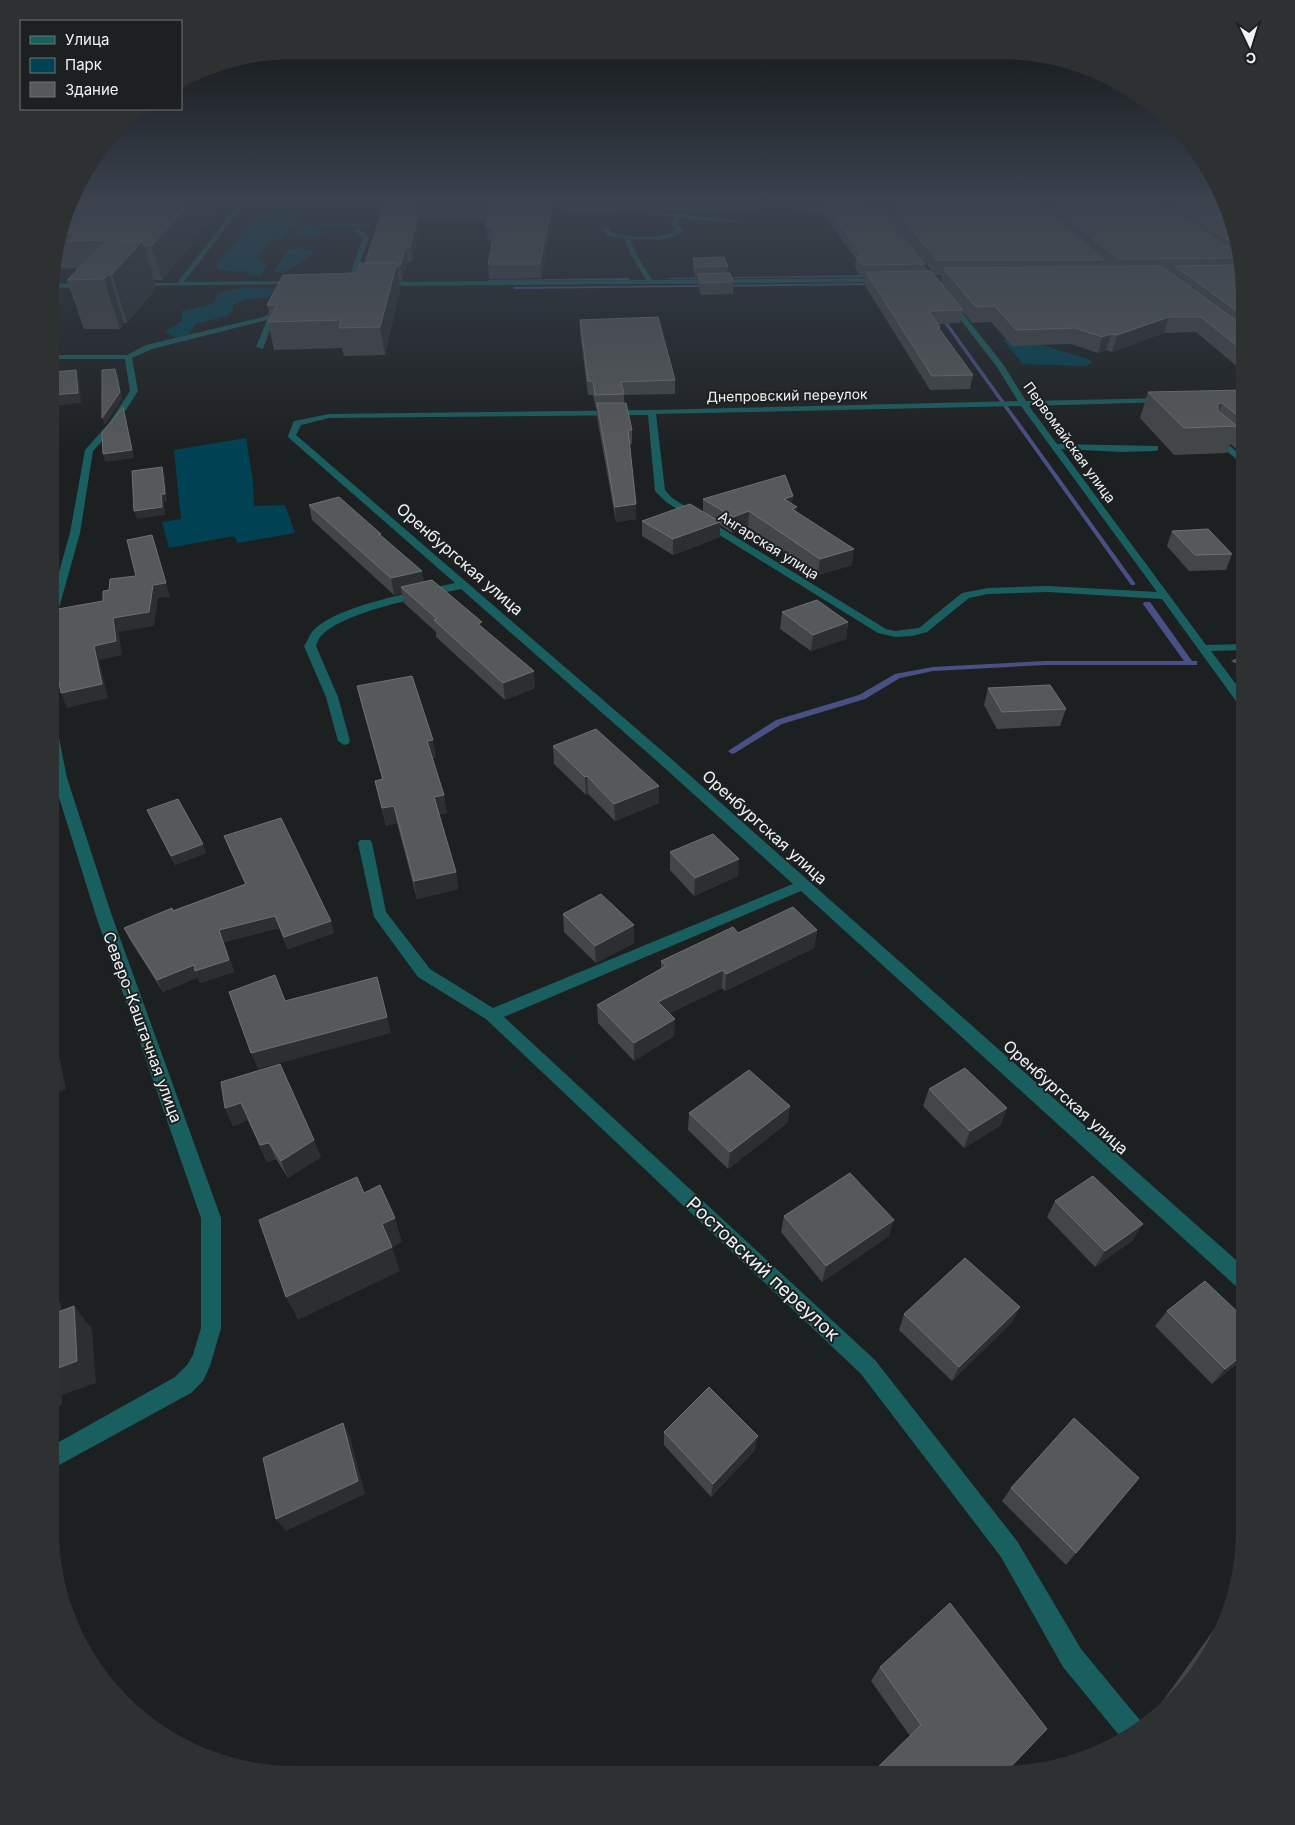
<svg xmlns="http://www.w3.org/2000/svg" width="1295" height="1825" viewBox="0 0 1295 1825" font-family="Inter,sans-serif">
<rect width="100%" height="100%" fill="#1d2021"/>
<path fill="#004254" d="M267,199h41l-25,40 -15,2 -11,17 10,7 -6,11h-9l-6,-4 -29,-2v-6l51,-61z
M370,223l1,3 -59,5 13,2 -6,4 -25,-1 6,-11z
M301,248l14,5 -31,20 -10,-1 15,-23z
M245,287l30,2 -6,8 -24,2 -12,6v5l-6,6 -31,8 -8,11 -12,3 -11,-7 17,-10v-10l31,-7 6,-11z
M1003,340l30,2 55,17 4,4 -7,3 -62,-2z
M246,438l7,43 1,25 31,-1 10,28 -57,10 -4,-7 -65,12 -7,-26 19,-3 -7,-69z"/>
<g fill="none" stroke-linecap="round" stroke-linejoin="round">
<path fill="#4a5085" fill-rule="evenodd" d="M543,202h34l2,1 -35,1z
M873,275l2,2 -206,2 -2,-1z
M628,278l2,2 -141,1 -2,-1z
M876,283l2,2 -363,4 -2,-1 2,-1z
M936,312h4l195,271v2h-4z
M1144,602h6l42,59h5v4h-151l-113,6 -33,7 -35,21 -83,25 -47,29 -3,1 -4,-3 48,-31 83,-25 36,-21 38,-7 113,-6h138l-41,-57z
M1245,658v4l-10,1 -4,-2 4,-2z"/>
<path fill="#1a5f60" fill-rule="evenodd" d="M242,199h6l-64,83 115,-1 3,2 -1,1 -168,2 -1,-1 3,-2h42z
M586,199l-2,3 -47,1 -3,-2z
M797,208h46l3,2 -3,2 -48,-1z
M653,212l92,9 -14,1 -51,-4 -4,5 8,7c-14,12 -36,10 -54,9l7,16 15,25 232,-2 3,2 -3,2 -504,4 -3,-2 3,-2 266,-2 -15,-25 -7,-17 -16,-2 -5,-8 5,-1 4,6c20,3 48,8 65,-3l-7,-7 5,-6 -24,-2z
M357,229l12,7 -16,48 -3,2 -3,-2 16,-47 -8,-5z
M910,252h4l89,112 23,37 143,-3 1,2 -4,2 -137,4 28,38 101,2v4l-3,1 -32,1 -62,-3 145,196 39,-1v6l-34,1 34,45v13l-4,-1 -79,-109 -114,-7 -60,2 -19,4 -42,34 -15,4 -17,1 -17,-4 -212,-131 -11,-11 -7,-76 -319,3 -28,7 -5,10 372,321 577,512v22l-7,-2 -437,-397 -297,126 371,343 142,181 64,108 62,75 1,2 -21,14 -60,-73 -62,-110 -140,-183 -375,-355 -68,-42 -44,-60 -16,-74 2,-3h10l2,3 14,69 44,57 63,39 300,-124 -135,-122 -197,-173c-34,7 -117,22 -140,47 -2,2 -4,7 -5,10l22,51 12,44 -2,3 -4,1 -6,-4 -12,-44 -22,-51c3,-4 5,-10 8,-14 23,-27 108,-41 143,-49l-166,-145 -1,-2 6,-15 35,-7 323,-4 366,-9 -21,-34 -87,-113zM1021,406l136,186 -109,-6 -60,2 -26,5 -43,35 -24,3 -9,-2 -214,-131 -7,-8 -9,-76z
M52,284l37,-1 3,2 -3,2 -37,1z
M279,299l5,1 -9,15 -12,34 -7,-2 11,-27 -115,29 -20,9 6,33 -23,36 -22,24 -13,82 -23,82 -5,3v-21l18,-64 15,-83 24,-27 21,-32 -5,-32h-73v-4h75l19,-10 117,-28 6,-3z
M1214,432l31,27v8l-34,-30v-4z
M51,724l6,4 10,50 45,138 109,302v110l-11,38 -7,15 -12,12 -141,77v-23l125,-70 12,-12 6,-10 8,-27v-110l-105,-302 -43,-138 -2,-12z"/>
</g>
<path fill="#434648" d="M74,199h156l-68,81h-8l2,8 -29,35h-3l-4,6h-36l-17,-49 9,-9v-3l-24,1v-7z
M386,199l170,4 -15,75 -52,1 -1,-15 5,-23h-5l-2,-14 2,-8h-66l-10,43h-4l-6,19h-3l1,8 -15,66 -41,1 -2,-8 -68,2 -6,-28 2,-4 -3,-13 90,-32 8,-10z
M564,199h306l-1,3 56,62 -1,7 39,39 -3,13 -22,1 2,3v3l33,45 -3,14 -40,1 -66,-106 1,-7h-5l-5,-10 1,-8 -33,-45v-8h-26l-38,3 -194,3z
M873,199h350l22,95v79l-49,-41 -32,1 -52,19 -6,-2 -8,3 -27,-9 -59,2 -21,-24 -19,1 -31,-40 1,-8h-7z
M693,258l35,8 -1,7 6,9v12l-32,1 -3,-9v-7h-2l-3,-10z
M580,320l95,60v14l-51,1v8l8,27v14l-2,1 6,74 -20,3 -19,-105v-8h-1l-3,-14h-5l-8,-63z
M1245,390v63h-4l-11,-9 -3,9 -53,2 -34,-37 8,-26z
M703,499l89,5 5,8 55,53 -34,10 -70,-48 -16,6 -12,-8v12l-47,18 -31,-19v-15l61,-10z
M309,505l73,32 42,45 59,46 52,60 -30,12 -69,-63v-5l-32,-29 -2,-10 -8,2 -82,-75z
M1172,531l60,23 -6,16 -37,1 -22,-25z
M782,612l66,10 -2,17 -35,12 -31,-22z
M357,686l79,71 -4,1 15,55 -8,1 17,58 2,17 -41,10 -20,-76 -11,3 -11,-45 7,-2 -21,-76z
M988,688l78,21 -6,17 -63,3 -13,-24z
M553,746l106,57 -44,18 -27,-27 -2,1 -32,-31z
M147,810l59,43 -31,12 -24,-47z
M224,836l110,97 -46,16 -9,-21 -55,14 10,30 -34,11 -2,-6 -35,15 -33,-52 -6,-12 121,-44 -16,-36z
M1245,841v32l-6,-8 2,-3 -4,-6z
M670,852l68,24 -44,20 -24,-26z
M563,914l71,29 -38,20 -32,-31z
M817,930l-3,18 -89,43 -3,-3 -52,25 4,23 -40,25 -36,-38 -1,-18 64,-36v-8l77,-28z
M929,1089l72,36 -37,23 -41,-42z
M790,1106l-3,17 -59,46 -40,-39 1,-17z
M225,1108l96,49 -33,21 -12,-19 -9,3 -19,-42 -15,6z
M1055,1201l78,39 -38,27 -48,-50z
M784,1216l105,20 -67,46 -41,-50z
M1020,1307l-8,15 -60,59 -53,-51 5,-16z
M1167,1311l78,8v38l-33,27 -57,-58z
M664,1432l91,18 -44,47 -47,-52z
M1011,1488l65,65 -10,12 -64,-64z
M1231,1611l-27,56 -36,41 -6,-6 61,-85z
M880,1667l167,62 -137,7 -39,-55z"/>
<path fill="#2c2f31" d="M194,199h36l-68,81 -10,-35z
M553,199h2l1,4 -15,75 -1,-14z
M760,199h38l-1,7 -38,3z
M420,206l2,13 -10,43 -2,-15z
M143,241l13,47 -29,35 -15,-49z
M406,247l2,15 -6,19 -2,-15z
M397,263l3,26 -15,66 -5,-28z
M109,274l15,49 -4,6 -16,-50z
M1169,317l-5,16 -52,19 5,-17z
M1111,334l-5,16 -8,3 4,-16z
M115,369l3,7 4,23 -17,26 -3,-7z
M76,370l3,10 2,23 -29,3v-11z
M1222,403l-9,24 5,-23z
M123,407l2,7 9,44 -29,4 -2,-8z
M162,467l3,8 2,27h-3l1,13 -28,4 -3,-8 27,-17z
M793,496l-2,15 -7,-12z
M636,504v15l-20,3 -1,-15z
M797,507l-1,15 -4,-13z
M749,511l-1,16 -16,6 1,-16z
M720,522v15l-47,18v-16z
M152,535l18,62 -12,1 -4,28 -35,6 3,23 -23,5 9,38 -41,10 -6,-15 52,-75 36,-6z
M854,549l-2,16 -34,10 2,-16z
M422,571l3,17 -24,-1 1,6 -8,2 -3,-17z
M848,622l-2,17 -35,12 2,-16z
M56,666l6,15 -11,1v-15z
M534,671l1,17 -30,12 -2,-17z
M433,740l3,17 -6,1 -3,-17z
M587,776l1,18 -2,1 -1,-18z
M659,786v17l-44,18 -1,-17z
M444,795l3,18 -10,2 -3,-18z
M394,806l3,17 -11,3 -4,-18z
M203,844l3,9 -31,12 -4,-9z
M739,859l-1,17 -44,20 1,-18z
M456,872l2,17 -41,10 -3,-18z
M275,916l4,12 -55,14 10,30 -34,11 -2,-6 -35,15 -6,-12 37,-15 25,-35z
M331,921l3,12 -46,16 -4,-12z
M634,925v18l-38,20 -1,-17z
M817,930l-3,18 -89,43 1,-17z
M723,970l-1,18 -65,31 1,-17z
M377,977l14,56 -133,36 -7,-16z
M675,1019l-1,17 -40,25v-18z
M51,1045l9,15 6,29 -15,6z
M241,1103l7,17 -15,6 -8,-18z
M790,1106l-3,17 -59,46 2,-17z
M1007,1108l-6,17 -37,23 6,-17z
M314,1140l7,17 -33,21 -7,-17z
M269,1143l7,16 -9,3 -7,-17z
M395,1218l7,24 -12,6 -8,-24z
M894,1220l-5,16 -67,46 4,-16z
M1143,1224l-10,16 -38,27 10,-16z
M392,1247l8,24 -102,49 -12,-23z
M50,1291l11,13 2,36 -13,-14z
M74,1306l18,23 4,54 -34,12v10l-12,5v-39z
M1020,1307l-8,15 -60,59 7,-14z
M1245,1353v4l-33,27 13,-15z
M343,1423l7,14 15,57 -79,37 -10,-12z
M758,1436l-3,14 -44,47 2,-13z"/>
<path fill="#56595a" stroke="#6e7172" d="M74,199h120l-42,46h-8l-1,-4 -23,1 1,-2 -54,1 9,-8h-14z
M386,199h167l-13,65h-52l7,-37h-9l5,-22 -71,1 -10,41h-4l-6,19h-3v-3h-32z
M886,199h147l71,61h-167z
M1045,199h110l81,54 1,5 -119,1z
M1166,199h57l10,44z
M875,202l50,62 -63,1 -6,-9h7l-39,-53z
M143,241l-31,33h-3l-5,5 -37,1 39,-38z
M724,257l4,9 -32,1 -3,-9z
M360,263h37l-17,64 -41,1 2,-8 -73,2 9,-17h-10l16,-30 74,-2z
M1238,265l7,29v23l-70,-51z
M1161,266l84,61v25l-44,-35h-32l-52,18 -6,-1 -9,3 -27,-9 -59,2 -21,-24 -19,1 -33,-39z
M931,271l32,39 -34,1 11,16h-2l35,48 -41,1 -66,-104z
M730,273l3,9 -32,1 -3,-9z
M658,317l17,63 -54,2 3,12 -29,1 -2,-14h-5l-8,-61z
M115,369l5,23 -18,26v-48z
M76,370l2,23 -26,2v-23z
M1245,390v31l-23,-18 -4,1v7l19,15 -53,2 -36,-36z
M597,403h29l6,27h-4l8,74 -21,3z
M123,407l9,43 -29,4 -1,-21z
M162,467l3,27h-4l1,13 -28,4 -2,-40z
M785,475l8,21 -9,3 13,8 -5,2 62,40 -34,10 -71,-48 -16,6 -30,-18z
M339,497l42,37h-2l43,37 -31,7 -82,-73z
M690,504l30,18 -47,17 -31,-18z
M1208,529l24,25 -37,1 -23,-24z
M152,535l14,48 -13,2 -4,27 -36,6 3,23 -22,5 8,38 -41,9 -5,-27 -5,1 1,-57 51,-9v-10l6,-1 1,-11 26,-3 -9,-36z
M432,580l50,42 -4,2 56,47 -31,12 -69,-63 3,-1 -36,-32z
M817,600l31,22 -35,13 -31,-23z
M412,676l21,64 -6,1 17,54 -10,2 22,75 -42,9 -20,-75 -12,2 -7,-27 8,-2 -26,-93z
M1050,685l16,24 -64,3 -14,-24z
M596,729l63,57 -45,18 -27,-28 -2,1 -32,-31z
M178,799l25,45 -32,12 -24,-46z
M281,818l50,103 -47,16 -9,-21 -56,14 10,30 -34,11 -1,-6 -37,15 -33,-52 48,-20 1,3 73,-27 -22,-48z
M713,834l26,25 -44,19 -25,-26z
M601,894l33,31 -39,21 -32,-32z
M793,907l24,23 -91,44 -3,-4 -65,32 17,17 -41,24 -37,-38 69,-39 -5,-5 72,-34 5,6z
M275,975l10,26 92,-24 10,40 -136,36 -22,-61z
M51,1050l4,22 -4,1z
M280,1064l34,76 -33,21 -12,-18 -9,2 -19,-42 -16,5 -4,-26z
M965,1068l42,40 -37,23 -41,-42z
M749,1070l41,36 -60,46 -41,-39z
M850,1173l44,47 -68,46 -42,-50z
M1093,1176l50,48 -38,27 -50,-50z
M357,1177l7,16 16,-8 15,33 -13,6 10,23 -106,50 -27,-77z
M965,1258l55,49 -61,60 -55,-53z
M1205,1281l40,38v34l-20,16 -58,-58z
M74,1306l3,55 -27,10v-56z
M709,1387l49,49 -45,48 -49,-52z
M1074,1418l65,60 -63,75 -65,-65z
M343,1423l15,58 -82,38 -13,-61z
M950,1603l97,126 -44,46h-133l51,-50 -41,-58z
M1223,1628l-19,39 -26,28 -2,-2z"/>
<linearGradient id="sky" x2="0" y2="1"><stop stop-color="#101212"/><stop offset="0.44" stop-color="#3a424e"/><stop offset="1" stop-color="#3a424e" stop-opacity="0"/></linearGradient>
<rect width="1295" height="454" fill="url(#sky)"/>
<g text-anchor="middle" dominant-baseline="central" stroke-width="4" stroke-linejoin="round" paint-order="stroke">
<g font-size="14" fill="#f0f3f4" stroke="#1d2021">
<text transform="translate(787 395) rotate(-1)">Днепровский переулок</text>
<text transform="translate(1070 442) rotate(54)">Первомайская улица</text>
<text transform="translate(769 545) rotate(32)">Ангарская улица</text>
</g>
<g font-size="16" fill="#f0f3f4" stroke="#1d2021">
<text transform="translate(460 559) rotate(41)">Оренбургская улица</text>
<text transform="translate(765 827) rotate(42)">Оренбургская улица</text>
<text transform="translate(143 1027) rotate(70)">Северо-Каштачная улица</text>
<text transform="translate(1066 1097) rotate(42)">Оренбургская улица</text>
</g>
<g font-size="19" fill="#f0f3f4" stroke="#1d2021">
<text transform="translate(763 1269) rotate(43)">Ростовский переулок</text>
</g>
</g>
<path d="M0 0H1295V1825H0ZM295 59H1000A236 236 0 0 1 1236 295V1530A236 236 0 0 1 1000 1766H295A236 236 0 0 1 59 1530V295A236 236 0 0 1 295 59Z" fill="#2e3132" fill-rule="evenodd"/>
<rect x="20" y="20" width="162" height="90" fill="#1d2021" stroke="#717475"/>
<rect x="30" y="36" width="25" height="8" fill="#1a5f60" stroke="#717475"/>
<text x="65" y="45" font-size="15" fill="#f0f3f4">Улица</text>
<rect x="30" y="58" width="25" height="15" fill="#004254" stroke="#717475"/>
<text x="65" y="70" font-size="15" fill="#f0f3f4">Парк</text>
<rect x="30" y="82" width="25" height="15" fill="#56595a" stroke="#717475"/>
<text x="65" y="95" font-size="15" fill="#f0f3f4">Здание</text>
<g transform="translate(1250 45) rotate(176)" stroke="#1d2021" stroke-width="4" paint-order="stroke">
<path d="M0-4L9 19L0 12L-9 19Z" fill="#f0f3f4"/>
<text y="-8" font-size="14" font-weight="bold" text-anchor="middle" fill="#f0f3f4">С</text>
</g>
</svg>
